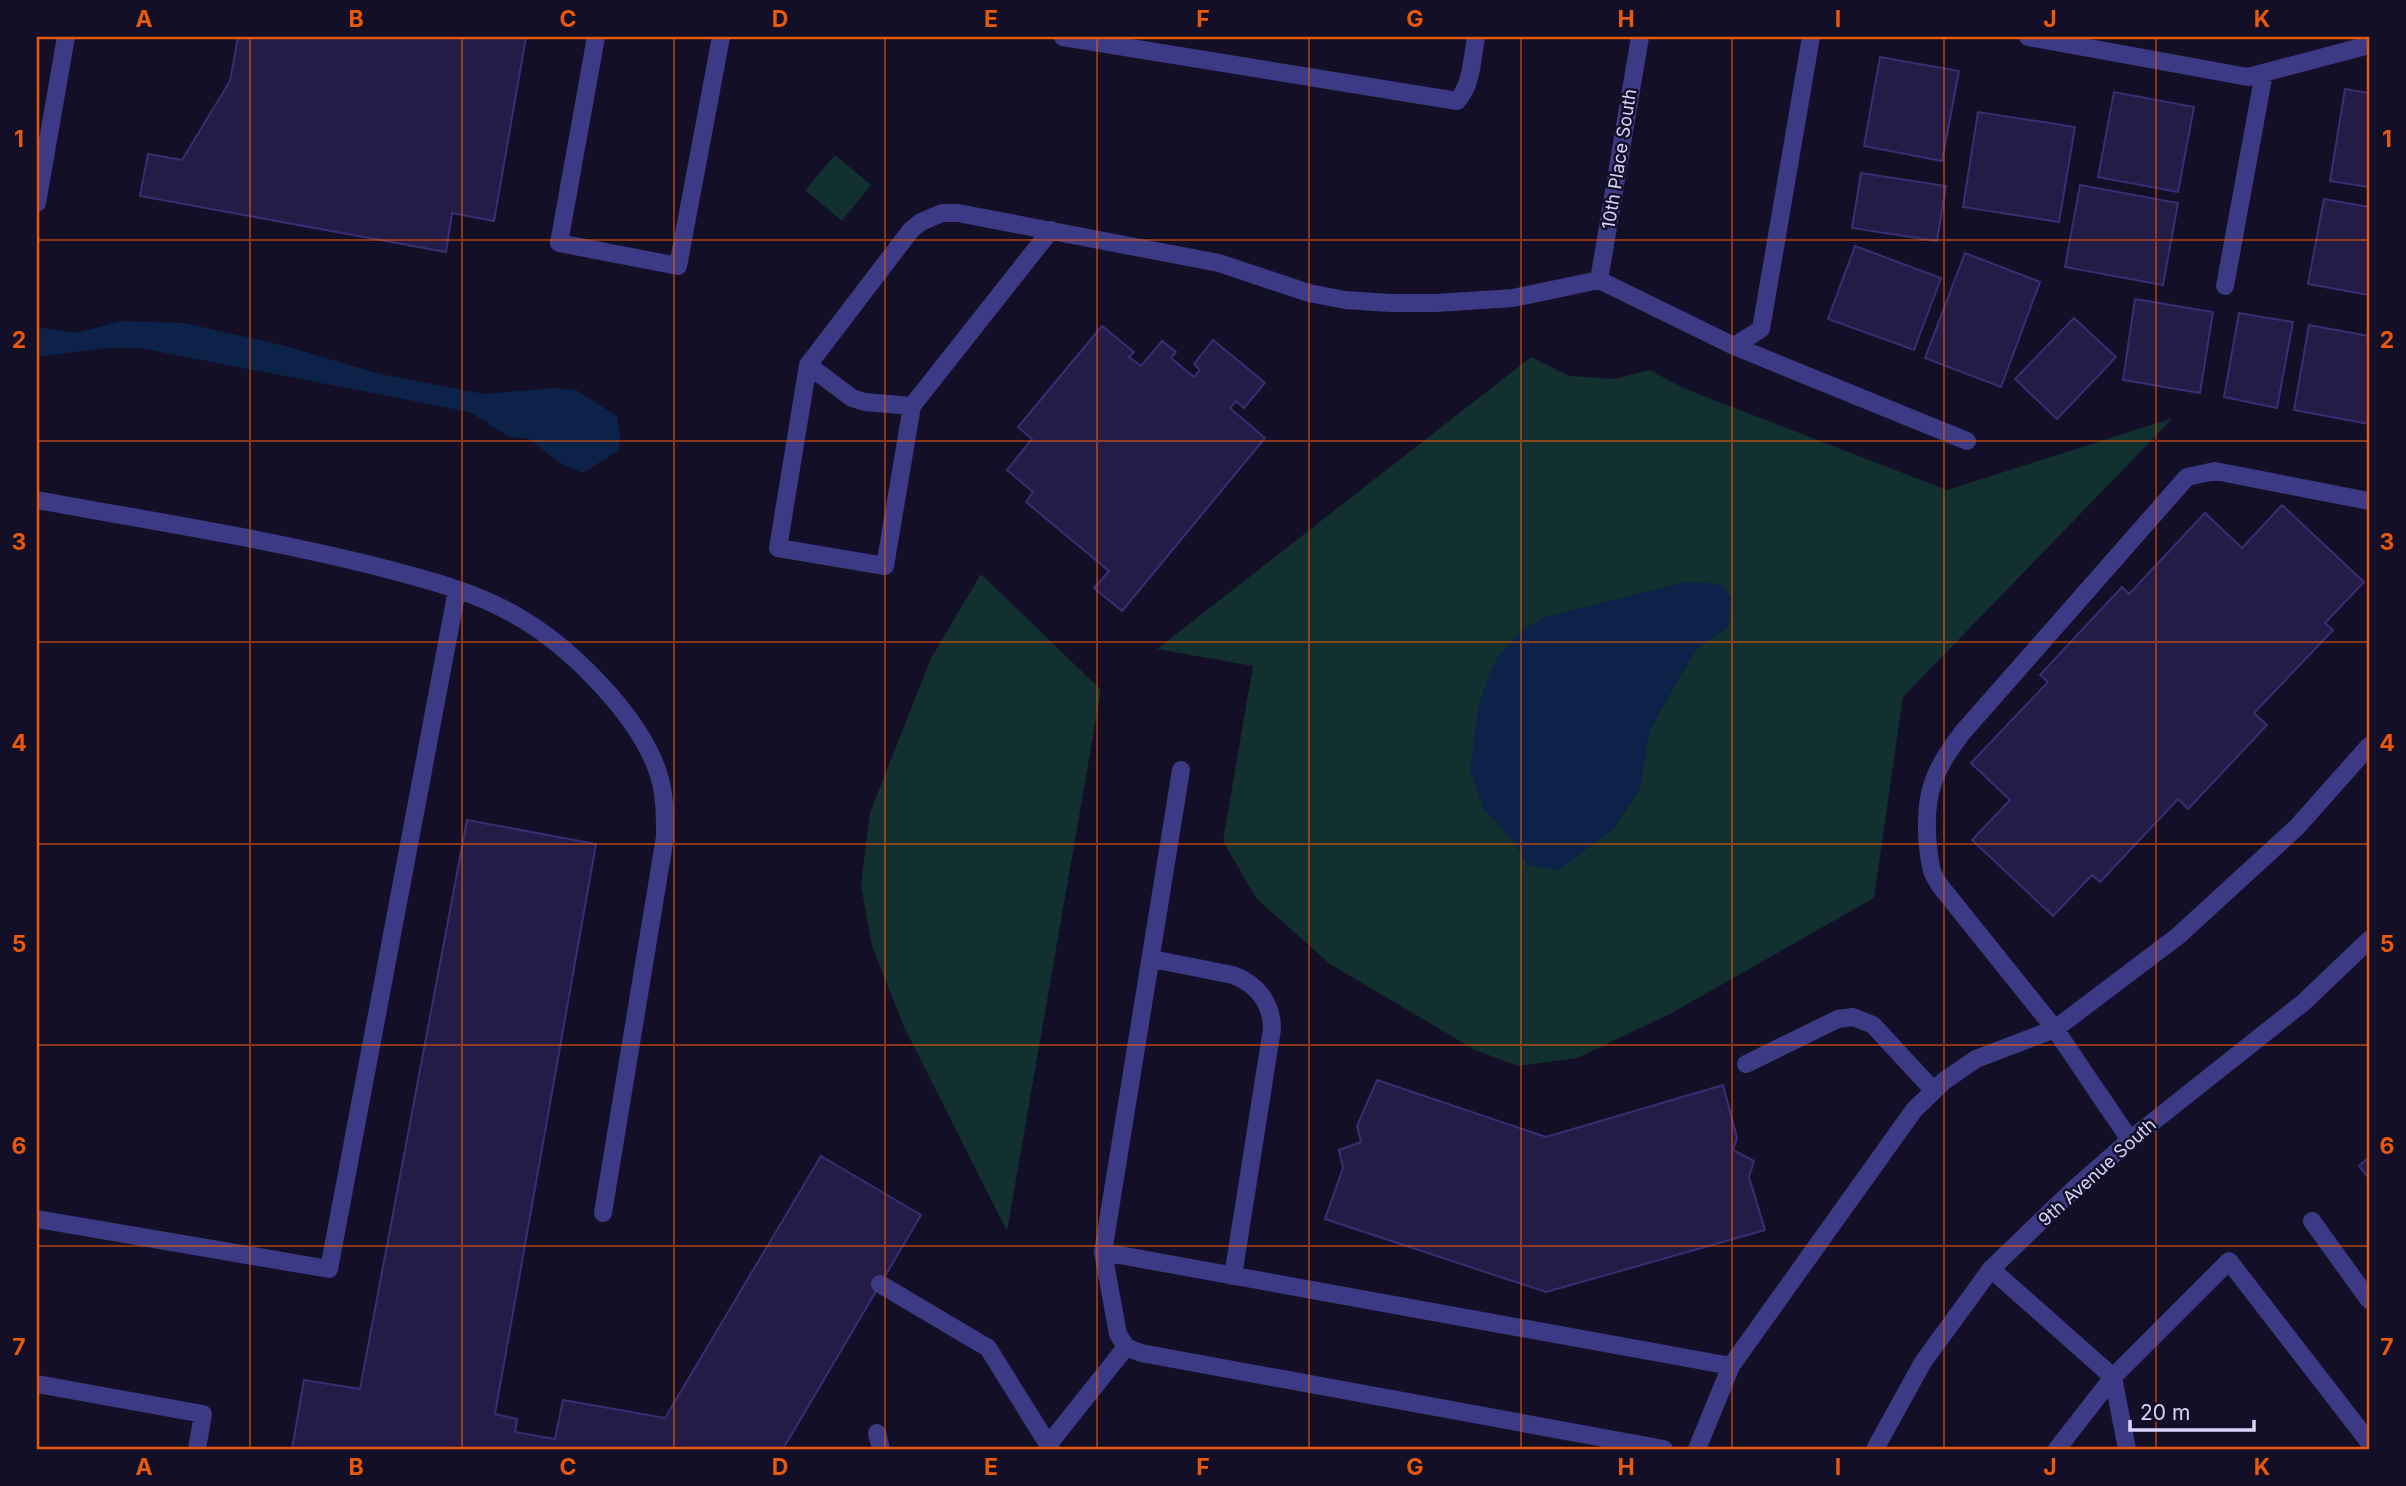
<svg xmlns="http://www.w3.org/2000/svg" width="2406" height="1486" viewBox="0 0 2406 1486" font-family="Inter,sans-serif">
<rect width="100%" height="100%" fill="#130f26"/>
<path fill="#12302f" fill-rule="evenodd" d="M835,155l36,30 -29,36 -37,-31z
M1531,357l38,19 45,3 36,-9 33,18 264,102 226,-72 -270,279 -29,201 -204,116 -93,44 -59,8 -43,-16 -145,-86 -74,-66 -33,-57 30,-175 -96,-17zM1728,627l-31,21 -22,36 -26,48 -9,56 -27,41 -85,36 -15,-25 -29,-31 -6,-102z
M981,574l120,116 -94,541 -103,-204 -32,-81 -11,-61 9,-72 61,-155z"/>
<path fill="#0c2248" d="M122,321l62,2 98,22 98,29 105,20 70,-6 21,2 41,26 3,19 -1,15 -36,23 -20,-8 -34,-26 -21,-3 -38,-24 -330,-64h-33l-70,9v-30l38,6z
M1686,582l34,2 11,14 -3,29 -31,21 -22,36 -26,48 -9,56 -27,41 -54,41 -31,-5 -15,-25 -29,-31 -14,-38 8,-64 9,-27 11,-23 23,-26 24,-14z"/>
<path fill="#241b47" stroke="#3b2d73" stroke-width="2" d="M238,37h288l-32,184 -42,-8 -6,39 -306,-56 8,-42 34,6 48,-79z
M1880,57l79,14 -17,90 -78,-15z
M2345,89l24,4v94l-39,-6z
M2114,92l80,15 -16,85 -80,-15z
M1978,112l97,15 -16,95 -96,-15z
M1861,173l85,13 -9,55 -85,-13z
M2080,185l98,18 -15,82 -98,-18z
M2324,199l45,8v88l-61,-11z
M1855,246l86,32 -27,72 -86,-31z
M1965,253l75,29 -39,105 -76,-29z
M2135,299l78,13 -13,81 -77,-13z
M2239,313l54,9 -16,86 -53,-11z
M2074,318l42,39 -59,62 -42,-40z
M2309,325l60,11v88l-75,-14z
M1102,326l32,26 -5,5 12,9 21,-25 14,11 -5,6 23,19 6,-7 -6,-6 19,-24 52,43 -21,25 -8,-7 -6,7 35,30 -143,173 -28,-23 15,-17 -83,-69 7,-10 -26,-22 25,-31 -14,-12z
M2282,505l82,77 -39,41 8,7 -79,83 13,12 -79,84 -10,-10 -78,83 -8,-7 -39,41 -81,-76 38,-40 -39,-37 77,-81 -8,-7 82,-88 7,7 76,-81 37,35z
M467,820l129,24 -101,570 22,5 -2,13 40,7 8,-39 102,18 156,-262 100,59 -138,234h-491l12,-69 56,9z
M1377,1080l169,57 177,-52 14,53 -4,12 21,11 -5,16 16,53 -219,62 -221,-73 18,-51 -4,-18 22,-8 -4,-16z
M2369,1157v21l-10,-12z"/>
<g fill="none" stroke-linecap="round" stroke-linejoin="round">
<path stroke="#3d3a85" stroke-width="18" d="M596,37l-37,206 119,23 43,-229
M1063,37l394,64c15,-16 15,-43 19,-64
M2028,37l220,40 121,-32
M37,203l29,-166
M1051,230l-139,176 -27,160 -107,-18 30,-183 103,-135 10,-8 21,-9h16l261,50 90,30 36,7 46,3h45l77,-5 86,-18 135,66 27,-17 50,-292
M2225,286l39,-213
M1734,346l233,95
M808,365l44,33 13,4 47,4
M37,500c113,21 227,38 338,66 46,12 99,25 140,49 54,30 128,103 145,164 5,19 5,38 5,58l-62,376
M1181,770l-78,482 15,82 8,13 15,6 523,96
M1152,959l81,16c24,9 39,28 39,54l-39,247
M1746,1064l92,-45 15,-2 20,8 61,66
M2130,1140l-75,-111 -114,-142c-4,-6 -9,-13 -10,-20 -5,-25 -7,-62 3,-87 6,-17 17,-32 28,-47l225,-256 28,-6 154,30
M37,1219l292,50 128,-679
M2312,1221l57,79
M1103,1252l628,114
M1991,1269l122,108 116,-116 140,181
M880,1284l108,64 63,101
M2113,1377l14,72
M37,1384l166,30 -6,35
M877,1433l4,16
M1048,1445l78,-98
M1697,1449l34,-83 183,-256 30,-29 32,-22 79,-30 123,-93 119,-109 72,-81
M2057,1449l56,-72"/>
<path stroke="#3d3a85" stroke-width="18" d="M1599,280l41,-243
M1875,1449l48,-87 68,-93 82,-79 57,-50 174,-138 65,-62"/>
</g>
<path fill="none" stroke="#e8590c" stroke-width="2" stroke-opacity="0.55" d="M250,37v1412M462,37v1412M674,37v1412M885,37v1412M1097,37v1412M1309,37v1412M1521,37v1412M1732,37v1412M1944,37v1412M2156,37v1412M37,240h2332M37,441h2332M37,642h2332M37,844h2332M37,1045h2332M37,1246h2332"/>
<g text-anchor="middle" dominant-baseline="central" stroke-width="5" stroke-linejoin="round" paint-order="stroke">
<g font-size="18" fill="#d9d4ff" stroke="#130f26">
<text transform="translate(1619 159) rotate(-81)">10th Place South</text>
<text transform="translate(2097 1172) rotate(-42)">9th Avenue South</text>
</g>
</g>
<rect width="2406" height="1486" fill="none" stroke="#130f26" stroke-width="77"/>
<path d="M2130 1420v10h124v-10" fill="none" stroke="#d9d4ff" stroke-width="3.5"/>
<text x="2140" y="1420" font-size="21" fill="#d9d4ff" stroke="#130f26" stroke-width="5" paint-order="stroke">20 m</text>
<rect x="38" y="38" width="2330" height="1410" fill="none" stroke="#e8590c" stroke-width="2.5"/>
<g font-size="23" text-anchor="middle" font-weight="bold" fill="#e8590c">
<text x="144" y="27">A</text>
<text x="356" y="27">B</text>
<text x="568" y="27">C</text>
<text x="780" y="27">D</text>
<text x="991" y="27">E</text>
<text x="1203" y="27">F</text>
<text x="1415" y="27">G</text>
<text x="1626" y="27">H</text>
<text x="1838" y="27">I</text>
<text x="2050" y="27">J</text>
<text x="2262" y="27">K</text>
<text x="19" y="147">1</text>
<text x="2387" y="147">1</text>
<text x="19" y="348">2</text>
<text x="2387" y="348">2</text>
<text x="19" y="550">3</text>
<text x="2387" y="550">3</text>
<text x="19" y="751">4</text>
<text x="2387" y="751">4</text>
<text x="19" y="952">5</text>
<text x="2387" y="952">5</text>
<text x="19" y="1154">6</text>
<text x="2387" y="1154">6</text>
<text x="19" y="1355">7</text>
<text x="2387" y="1355">7</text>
<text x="144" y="1475">A</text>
<text x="356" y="1475">B</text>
<text x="568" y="1475">C</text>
<text x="780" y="1475">D</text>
<text x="991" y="1475">E</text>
<text x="1203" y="1475">F</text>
<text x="1415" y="1475">G</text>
<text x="1626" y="1475">H</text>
<text x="1838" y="1475">I</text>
<text x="2050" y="1475">J</text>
<text x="2262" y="1475">K</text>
</g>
</svg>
